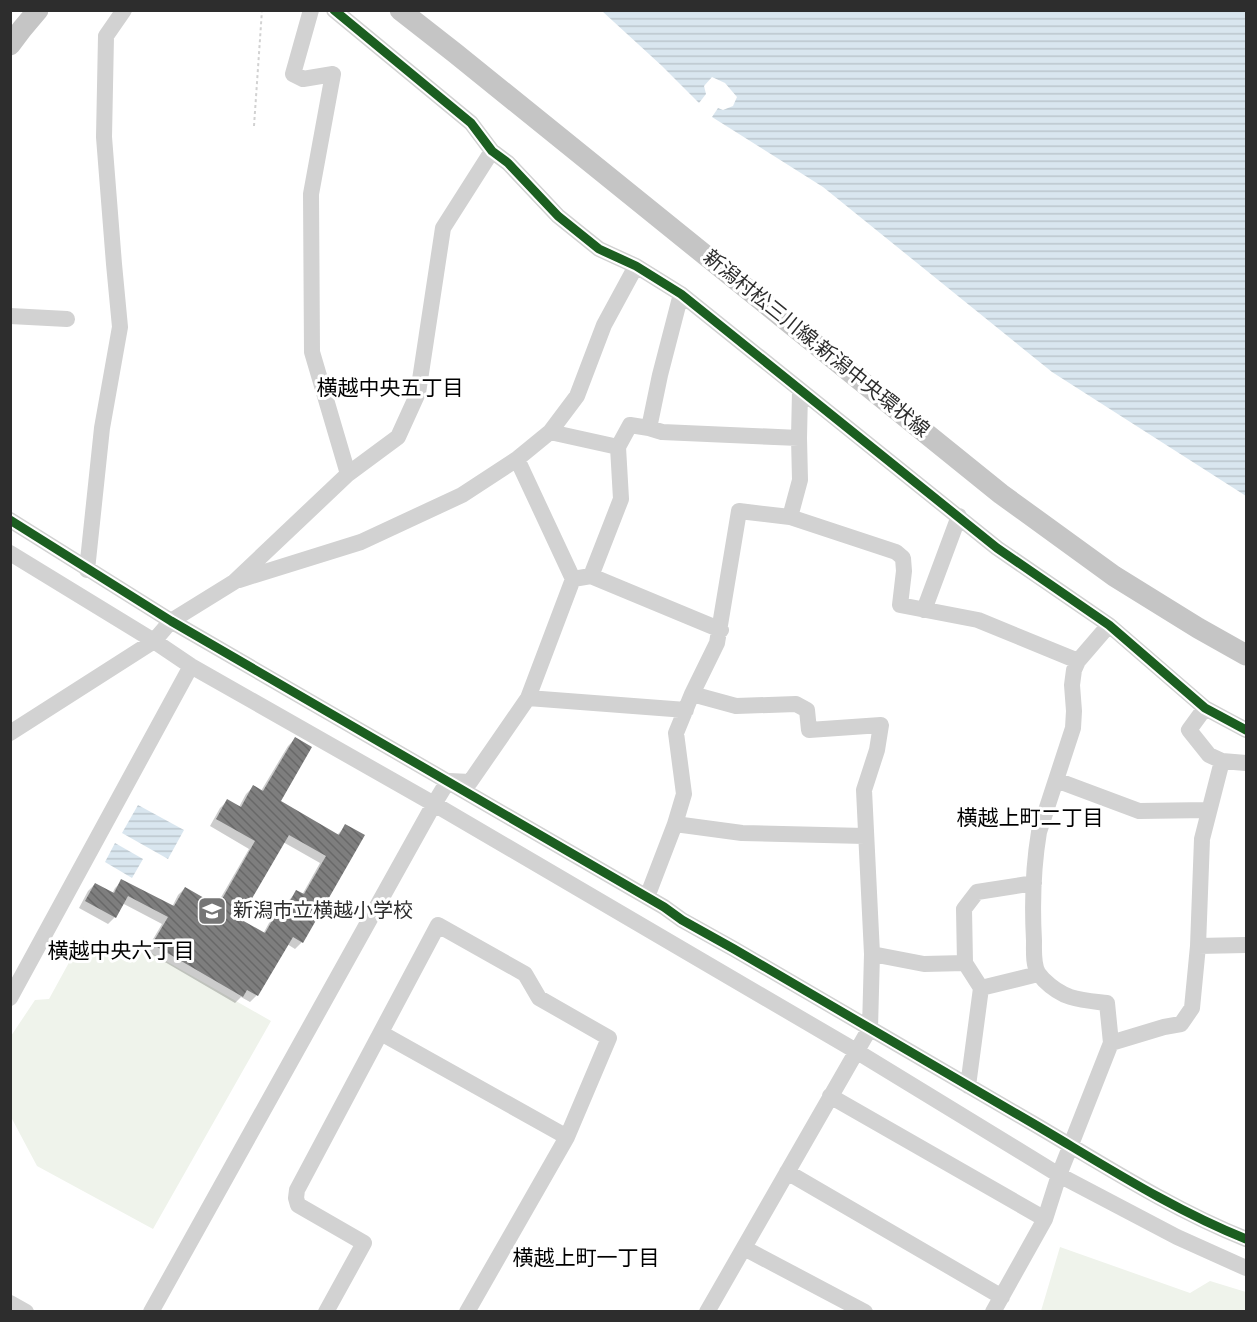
<svg xmlns="http://www.w3.org/2000/svg" width="1257" height="1322" viewBox="0 0 1257 1322" font-family="'Sofia Sans Condensed','Noto Sans JP',sans-serif">
<defs>
<pattern id="water-rules" width="6" height="5" patternUnits="userSpaceOnUse" patternTransform="scale(1.5)"><rect width="6" height="5" fill="#d9e6ef"/><path d="M0 2.5h6" fill="none" stroke="#bbc6cd"/></pattern>
<pattern id="building-back-hatch" width="6" height="6" patternUnits="userSpaceOnUse" patternTransform="scale(1.5)"><rect width="6" height="6" fill="#7e7e7e"/><path d="M-1 5l2 2M0 0l6 6M5-1l2 2" fill="none" stroke="#686868"/></pattern>
</defs>
<rect width="100%" height="100%" fill="#fff"/>
<path fill="#eff3eb" d="M83,937l44,25 11,-17 133,76 -118,208 -116,-63 -26,-49v-81l24,-36 14,-1z
M1060,1247l130,46 20,-12 36,11v19h-205z"/>
<path fill="url(#water-rules)" d="M602,11h644v485l-194,-124 -229,-185 -111,-70 6,-9 5,2 10,-4 4,-9 -12,-14 -13,-6 -8,9 2,8 -7,9 -37,-37z
M138,805l46,25 -16,29 -46,-26z
M115,843l28,16 -11,19 -27,-16z"/>
<path fill="#0003" fill-rule="evenodd" d="M295,739l-16,62 58,34 9,-9 -44,116 -7,7 -8,-5 -30,51 -7,7 -9,-5 -6,6 -89,-52 16,-27 -40,-21 -7,14 -7,7 -29,-16 9,-17 7,-7 17,10 3,-6 7,-7 50,26 6,-12 7,-7 31,18 33,-57 -39,-23 10,-18 7,-7 12,6 7,-13 7,-7 8,4 27,-45zM283,842l37,21 -18,32 -5,-3 -7,7 -11,19 -3,-2 -7,7 -6,11 -25,-14z"/>
<path fill="url(#building-back-hatch)" fill-rule="evenodd" d="M295,737l17,10 -31,54 58,34 6,-11 20,11 -62,108 -10,-6 -35,59 -11,-6 -4,7 -91,-53 16,-27 -40,-21 -12,22 -31,-17 10,-18 19,10 7,-14 53,27 11,-19 33,19 37,-65 -39,-22 11,-20 14,8 12,-22 10,6zM289,835l37,21 -22,38 -8,-4 -15,27 -5,-3 -11,19 -25,-14z"/>
<g fill="none" stroke-linecap="round" stroke-linejoin="round">
<path stroke="#d2d2d2" stroke-width="2" stroke-dasharray="3 3" stroke-linecap="butt" d="M254,126l8,-116"/>
<path stroke="#d2d2d2" stroke-width="16" d="M334,10l137,113 21,28 16,12 50,53 41,33 37,17 45,28 316,254 112,77 96,83 41,22
M10,316l57,3
M649,428l11,-53 21,-81
M550,432l68,15
M517,459l56,120
M348,474l50,-37 20,-44 25,-165 49,-77
M790,517l106,35 7,6 1,13 -4,34 78,15 100,41
M10,520l161,101 493,286 18,13 52,29c100,58 200,117 300,175 68,40 139,86 212,115
M10,553l144,88 37,25 243,138 422,247 203,124 118,62 69,31
M87,570l15,-142 18,-101 -6,-63 -10,-127 2,-101 18,-26
M591,576l130,54
M239,580l122,-38 101,-47 55,-36 33,-27 27,-36 27,-71 32,-59
M924,610l35,-94
M692,694l44,12 60,-2 11,6 2,20 72,-5 -4,25 -13,40 8,164 -2,74 -163,284
M528,698l158,12
M1205,708l-16,22 20,25 13,6 24,2
M10,733l144,-92 17,-20 63,-39 114,-108 -36,-122 -1,-158 22,-120 -30,5 -10,-5 18,-64
M1056,780l83,31 69,-1
M449,781l21,1 58,-84 45,-119 18,-3 30,-77 -3,-52 12,-22 19,3 13,4 137,6 1,-47
M675,824l67,9 123,3
M647,897l28,-73 9,-30 -8,-61 16,-39 25,-51 22,-132 51,6 10,-37 -1,-42
M1198,946l48,-1
M872,954l52,10 41,-1 16,25 -13,98
M965,963l-1,-54 13,-17 57,-9
M981,988l57,-14
M10,998l181,-332
M381,1033l186,104
M1111,1043l53,-16 17,-3 11,-16 6,-62 4,-107 20,-78
M830,1096l215,123
M787,1172l215,125
M744,1248l121,64
M10,1303l16,9
M151,1312l283,-508 14,-23
M326,1312l38,-69 -66,-38 -2,-7 1,-8 141,-265 87,49 14,24 70,40 -42,99 -100,175
M993,1312l52,-93 14,-44 52,-132 -4,-40c-26,-3 -43,-3 -63,-23 -1,-1 -5,-6 -6,-7 -5,-9 -4,-22 -4,-32 -2,-36 -1,-73 5,-109l34,-104 1,-17 -2,-26 2,-15 4,-9 31,-36"/>
<path stroke="#c5c5c5" stroke-width="21" d="M400,10l55,43 546,441 113,82 84,52 48,27
M10,45l12,-16 16,-19"/>
<g stroke="#fff" stroke-width="13">
<path id="cycleway" d="M334,10l137,113 21,28 16,12 50,53 41,33 37,17 45,28 316,254 112,77 96,83 41,22
M10,520l161,101 493,286 18,13 52,29c100,58 200,117 300,175 68,40 139,86 212,115"/>
</g>
<use href="#cycleway" stroke="#1b5e20" stroke-width="9"/>
</g>
<defs>
<g id="school-square" transform="scale(1.5)"><rect x="-9" y="-9" width="18" height="18" rx="4" fill="#767676" stroke="#fff"/><path d="M0-5L7-2L0 1L-7-2ZM-4 1L0 2.5L4 1V4Q0 6-4 4Z" fill="#fff"/></g>
</defs>
<g fill-rule="evenodd">
<use href="#school-square" x="212" y="911"/>
</g>
<g text-anchor="middle" dominant-baseline="central" stroke-width="6" stroke-linejoin="round" paint-order="stroke">
<g font-size="20" fill="#2d2d2d" stroke="#fff">
<text transform="translate(816 344) rotate(39)">新潟村松三川線;新潟中央環状線</text>
</g>
<g font-size="20" fill="#2d2d2d" stroke="#fff" text-anchor="start">
<text x="233" y="911">新潟市立横越小学校</text>
</g>
<g font-size="21" fill="#000" stroke="#fff">
<text x="390" y="388">横越中央五丁目</text>
<text x="1030" y="818">横越上町二丁目</text>
<text x="121" y="951">横越中央六丁目</text>
<text x="586" y="1258">横越上町一丁目</text>
</g>
</g>
<rect width="1257" height="1322" fill="none" stroke="#2d2d2d" stroke-width="24"/>
</svg>
